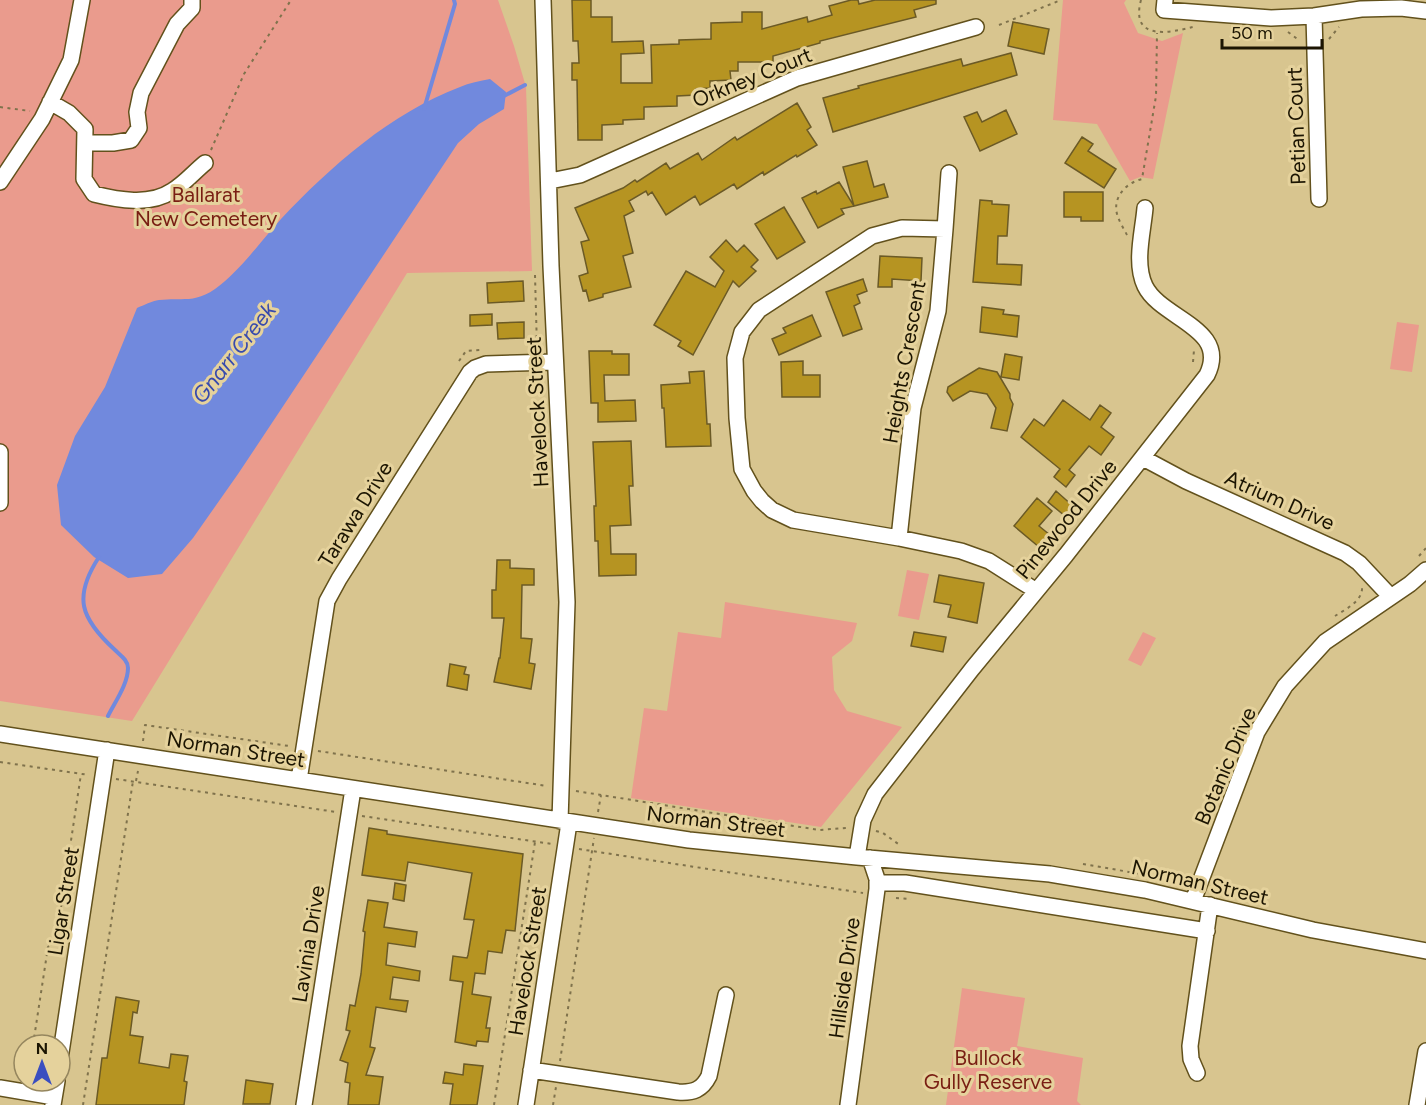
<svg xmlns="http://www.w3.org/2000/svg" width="1426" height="1105" viewBox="0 0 1426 1105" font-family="Figtree,sans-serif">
<rect width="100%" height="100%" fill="#d8c58f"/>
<path fill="#ea9b8d" d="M0,0h498l16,46 12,41 6,184 -125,2 -275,448 -132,-20z
M1063,0h63l-2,3 14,30 24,8 21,-8 -30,146 -13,-2 -10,4 -33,-57 -44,-4z
M1397,322l22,3 -7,47 -22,-3z
M907,570l22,4 -10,46 -21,-4z
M725,602l132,21 -5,18 -20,16 2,33 13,21 55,16 -81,100 -190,-29 13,-90 23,3 11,-79 43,6z
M1143,632l13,6 -15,28 -13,-6z
M962,988l63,10 -8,48 66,12 -6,43 4,4h-135z"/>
<path fill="#7189dd" d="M490,79l16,13 -2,17 -25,15 -21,19 -220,331 -45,64 -31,36 -34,4 -34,-21 -33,-32 -4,-40 18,-49 30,-49 32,-79c7,-3 15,-7 22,-8 23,-3 34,4 56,-11 26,-19 45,-47 66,-70 50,-53 110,-106 179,-132 9,-4 20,-6 30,-8z"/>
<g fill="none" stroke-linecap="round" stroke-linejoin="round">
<path stroke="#7189dd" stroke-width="4" d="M502,97l23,-12
M424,109l31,-105 -1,-4
M99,557c-26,40 -19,61 16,93 5,5 13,10 13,18 0,16 -13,34 -20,48"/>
</g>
<path fill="#b69422" stroke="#6b5a26" stroke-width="1.5" d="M572,0h19v17h21v25l31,-1 1,12 -23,1v29h31l-1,-38 28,-1v-4l32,-1v-16l31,-1v-10h20v17l45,-12 1,5 24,-7 -3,-9 22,-6h7l1,4 16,-4h61v4l-22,6 2,7 -96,24v2l-47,13v6h-35v9h-8l1,9 -21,1v7l-14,1v6l-19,1v10l-33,1v12l-21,1v4l-21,1v15h-24l-1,-60h-5v-17h7l-1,-22h-5z
M1013,22l36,7 -5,25 -36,-8z
M1011,53l6,22 -184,57 -10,-34 36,-10 -1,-2 103,-27 2,7z
M797,103l14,24 -4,3 10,15 -20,12 -1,-2 -32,20 -1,-3 -26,17 -3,-5 -34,21 -5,-9 -29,19 -14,-23 -4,3 -2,-4 -17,10 5,10 -10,5 9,37 -10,3 8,31 -28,7v3l-14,4 -3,-11 -3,1 -4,-15 9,-3 -7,-31 8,-2 -14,-32 48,-20 12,-8 2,2 29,-19 4,6 28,-16 4,7 33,-23 2,3z
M1006,110l11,24 -37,17 -16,-34 13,-5 5,10z
M1082,137l11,7 -5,7 28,18 -12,19 -39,-25z
M867,161l7,26 10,-3 4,13 -34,9 -11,-39z
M839,182l15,24 -13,3 3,5 -26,14 -16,-30 14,-7 1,3z
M1064,192h39v29h-22v-4h-17z
M980,200l12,1v3l17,1 -2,31h-9l-1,28 25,1 -1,20 -48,-3z
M784,207l21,35 -28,17 -22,-35z
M726,240l11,12 7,-7 14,15 -7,7 5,4 -17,16 -6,-6 -40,74 -15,-9 3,-5 -27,-16 32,-54 29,16 9,-16 -14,-14z
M880,256l42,2 -1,23 -29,-2v8h-14z
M863,279l4,12 -10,4 3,8 -6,3 8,23 -19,7 -17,-44z
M523,281l1,20 -36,2 -1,-20z
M982,307l22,3 -1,4 16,2 -2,21 -37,-5z
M492,314v11l-22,1v-11z
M812,315l9,21 -42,19 -7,-16 14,-6 -3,-5z
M524,322v16l-26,1 -1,-16z
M589,351h23v3h17v21h-25l1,26 30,-1 1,21 -38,1v-19h-7z
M1005,354l17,3 -3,23 -18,-3z
M803,361v14h17v22h-38l-1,-35z
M979,368l18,4 13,22v4l3,6 -6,27 -16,-3 5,-20 -9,-14 -17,-3 -17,10 -6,-9 1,-5z
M704,371l3,53h3l1,22 -45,1 -2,-39h-2l-1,-23 29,-2 -1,-11z
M1063,400l27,20 10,-15 11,8 -10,14 13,10 -13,18 -12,-9 -20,24 6,5 -9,12 -12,-10 6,-8 -39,-32 13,-18 10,7z
M631,441l2,45h-4l2,39 -21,1 1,28h25v21l-37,1 -1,-35h-3l-1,-35h2l-3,-64z
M1056,491l17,15 -8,10 -17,-14z
M1037,498l15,13 -13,15 11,9 -11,12 -25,-21z
M497,560h13v8l24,1v16h-12l-1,53 11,1 -3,24 6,1 -4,25 -37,-7 5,-24h1l4,-40h-12v-28h4z
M939,575l45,8 -7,40 -29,-6 3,-12 -17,-3z
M914,632l32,5 -3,15 -32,-6z
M450,664l16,3 -2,7 5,1 -2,15 -20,-4z
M369,828l18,3v3l136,20 -8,77 -9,-1 -4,23 -14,-2 -3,23 -10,-1 -3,21 19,3 -5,31h4l-2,14 -11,-1 -1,5 -21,-4 8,-60 -13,-2 3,-24 14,2 1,-3 6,-35 -10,-1 8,-46 -64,-11 -3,19 -43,-6z
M395,883l11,2 -2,16 -11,-2z
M368,900l20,3 -4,24 33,5 -2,15 -27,-4 -2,22 34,6 -1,10 -26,-4 -3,22 18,2 -2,11 -30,-5 -6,40 5,1 -9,27 17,2 -4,28h-31l2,-22 -5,-1 3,-19 -8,-3 10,-29 -4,-1 4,-25 5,1 6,-32 4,-42 -2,-1z
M116,997l23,4 -2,12 -4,-1 -3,23 13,2 -4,26 30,5 2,-14 17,2 -4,25 3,1 -3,23h-88l6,-47h5z
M464,1064l19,2 -6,39h-27l3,-21 -10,-1 2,-11 18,3z
M246,1080l27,4 -3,20h-27z"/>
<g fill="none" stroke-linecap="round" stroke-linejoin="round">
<g stroke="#62511c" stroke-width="18">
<path id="minor" d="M543,0l8,266 16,336 -7,219
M1165,0l-1,10 107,8 43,-2 47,-7 40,-1 25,3
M1314,16l5,183
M50,102l19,11 16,16 -1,50 10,15c24,6 56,12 78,-3 12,-7 22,-19 33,-28
M86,143h27l18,-3 8,-12 -2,-16 4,-19 36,-69 15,-16v-8
M550,181l30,-6 217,-97 179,-51
M0,182l42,-63 29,-59 11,-60
M945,229l4,-56
M0,452v51
M1143,458l43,23 159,72 14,10 31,33
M899,538l14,-130 25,-97 7,-82 -43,-1 -30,8 -113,74 -17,22 -7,26 2,60 5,51 12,22 8,10 10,9 21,10 106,18 62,13 28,10 46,29
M0,734l689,106 168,17 193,17 95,16 168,40 113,21
M299,780l28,-179 12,-22 131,-207 5,-4 11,-4 69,-2
M857,857l6,-37 12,-26 97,-125 94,-114 141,-180c23,-47 -46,-56 -62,-89 -11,-23 -2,-54 0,-78
M878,883h27l302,48
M1193,901l64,-169 28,-46 40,-44 85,-58 16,-14
M60,1059l47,-309
M531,1070l147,22c15,1 24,-2 31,-16l17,-81
M1197,1073l-6,-14 -1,-13 20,-141
M0,1088l54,9
M53,1105l4,-24
M304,1105l49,-316
M526,1105l43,-282
M848,1105l29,-216v-10l-7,-21
M1417,1105l9,-54"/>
</g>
<path stroke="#7f724c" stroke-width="2" stroke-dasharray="3 4.5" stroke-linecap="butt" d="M1141,0c-11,41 28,33 52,27
M999,25l62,-25
M1288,32l12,9
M1329,39l10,-12
M0,107l30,4
M211,150l33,-76 47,-74
M1127,235c-3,-6 -7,-12 -9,-18 -7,-18 7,-34 24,-38l14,-83 1,-63
M535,275l2,74
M459,361l7,-10 15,-1
M1193,362l1,-12
M1419,556l7,-8
M1335,616c11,-7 28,-15 27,-29
M143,741l2,-16 144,21
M318,751l229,35
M0,762l89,13
M116,779l220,33
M136,781l2,-10
M576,791l243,39 27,-2
M598,812l3,-17
M362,816l190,28
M876,831l7,2 18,13
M579,849l284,44
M1083,864l87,15h10l6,-3
M896,898l15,1
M33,1045l15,-98 7,-6 2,-7 24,-160
M560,1061l34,-223
M83,1105l50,-324
M494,1105l41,-263
M553,1105l3,-18"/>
<use href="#minor" stroke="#fff" stroke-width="15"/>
</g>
<g text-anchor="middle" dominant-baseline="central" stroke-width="6" stroke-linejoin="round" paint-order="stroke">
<g font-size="21" fill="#1c1502" stroke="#e5d29c">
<text transform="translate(752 77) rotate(-22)">Orkney Court</text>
<text transform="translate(1296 126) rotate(-92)">Petian Court</text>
<text transform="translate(904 362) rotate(-80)">Heights Crescent</text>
<text transform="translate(537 412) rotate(-93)">Havelock Street</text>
<text transform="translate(1280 500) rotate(24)">Atrium Drive</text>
<text transform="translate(355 514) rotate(-58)">Tarawa Drive</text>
<text transform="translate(1066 519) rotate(-51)">Pinewood Drive</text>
<text transform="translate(236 749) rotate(9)">Norman Street</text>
<text transform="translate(1225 766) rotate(-67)">Botanic Drive</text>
<text transform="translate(716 821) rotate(7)">Norman Street</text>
<text transform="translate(1200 882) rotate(13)">Norman Street</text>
<text transform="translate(63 901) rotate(-81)">Ligar Street</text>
<text transform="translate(308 944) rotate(-81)">Lavinia Drive</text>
<text transform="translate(527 961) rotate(-81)">Havelock Street</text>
<text transform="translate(844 978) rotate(-82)">Hillside Drive</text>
</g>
<g font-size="21" fill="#791e13" stroke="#e5d29c">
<text x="206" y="194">Ballarat<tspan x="206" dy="24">New Cemetery</tspan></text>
<text x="988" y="1057">Bullock<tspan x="988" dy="24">Gully Reserve</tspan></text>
</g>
<g font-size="22" font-style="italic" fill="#374aad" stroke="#e5d29c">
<text transform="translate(234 353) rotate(-52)">Gnarr Creek</text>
</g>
</g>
<g transform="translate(42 1063)"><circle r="28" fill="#e5d29c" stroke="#95865e" stroke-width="1.5"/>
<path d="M0-4.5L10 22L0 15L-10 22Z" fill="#3a4ec0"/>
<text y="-9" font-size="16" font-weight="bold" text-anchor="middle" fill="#1c1502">N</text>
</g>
<path d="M1222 39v9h100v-9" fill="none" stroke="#1c1502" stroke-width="3"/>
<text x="1231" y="39" font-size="18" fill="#1c1502" stroke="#e5d29c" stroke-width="4.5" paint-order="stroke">50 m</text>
</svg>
